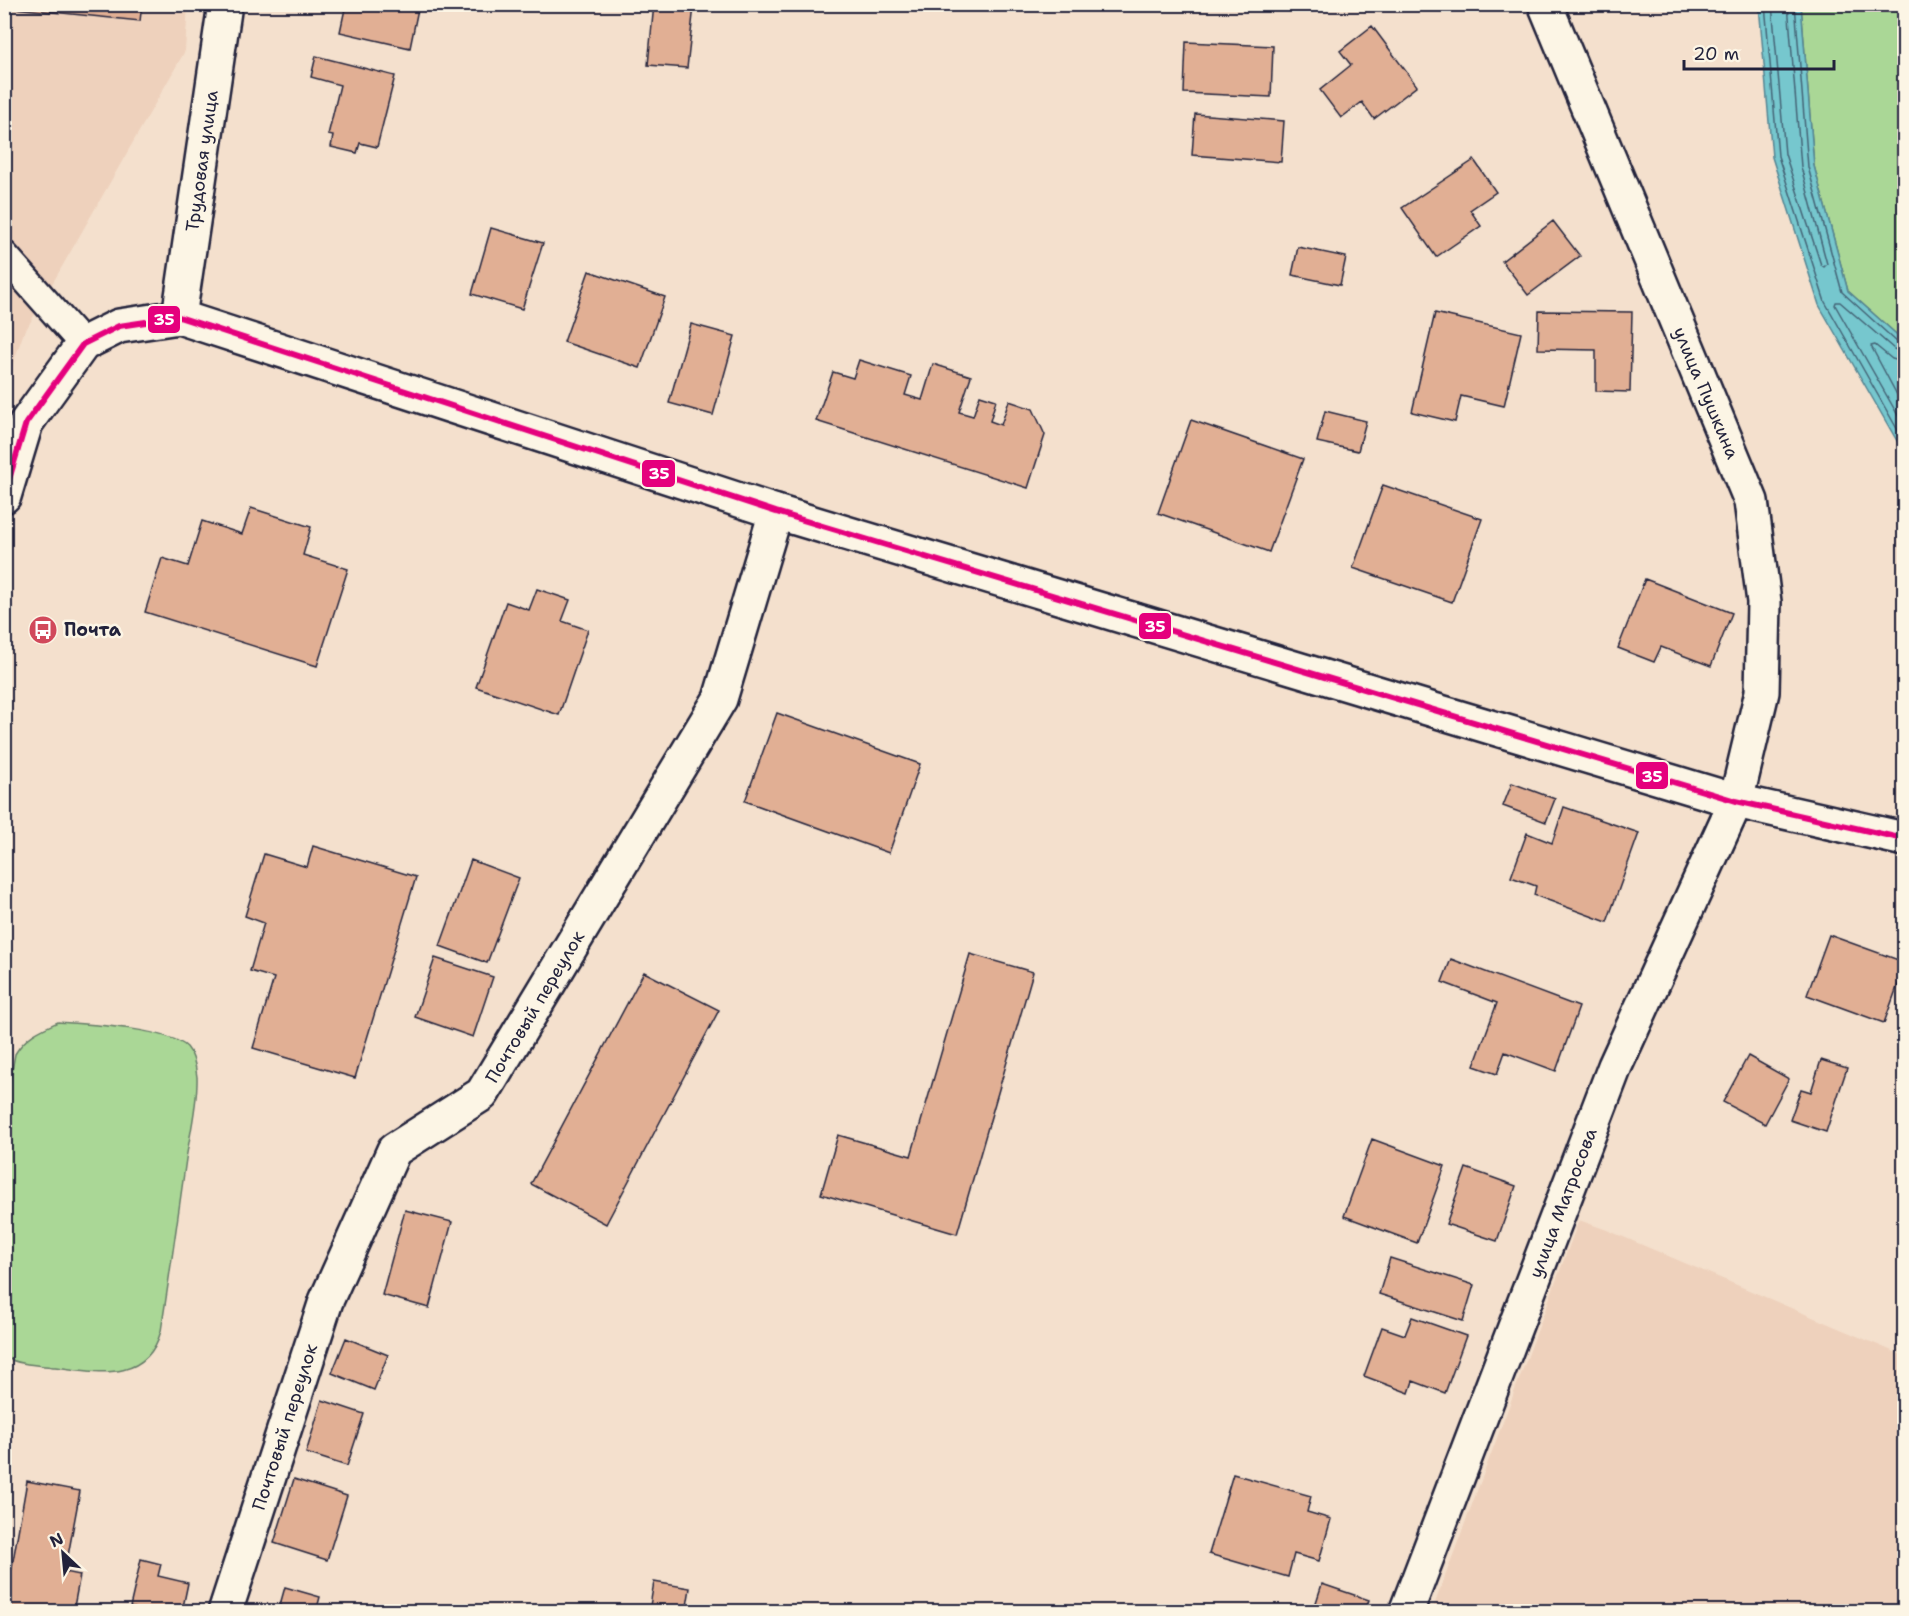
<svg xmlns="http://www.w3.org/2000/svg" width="1909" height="1616" viewBox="0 0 1909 1616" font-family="'Shantell Sans',sans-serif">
<rect width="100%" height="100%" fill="#f4e0cd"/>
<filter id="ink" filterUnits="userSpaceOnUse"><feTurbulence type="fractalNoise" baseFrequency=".0167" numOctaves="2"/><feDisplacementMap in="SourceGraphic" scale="12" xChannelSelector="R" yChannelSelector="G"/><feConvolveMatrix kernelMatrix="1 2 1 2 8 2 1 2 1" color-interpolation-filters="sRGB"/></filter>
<g filter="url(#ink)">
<path fill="#eed1bc" d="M5,5h183l-3,46 -162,284 -18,51z
M1579,1220l28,10 297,126v255h-472z"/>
<path fill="#aad796" stroke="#667c68" stroke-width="1.5" d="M1801,5h103v336l-56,-50 -34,-125z
M58,1022c29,2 109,6 129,25 7,8 9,20 10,30 1,23 -7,58 -11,82 -8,57 -16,115 -25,172 -15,53 -64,41 -106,36 -16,-2 -36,-2 -50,-10l-1,-244 11,-59c11,-18 25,-24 43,-32z"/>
<path fill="#76c7ce" stroke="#548593" stroke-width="1.5" d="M1759,5h42l13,161 34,125 56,50v112l-85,-148 -47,-148z"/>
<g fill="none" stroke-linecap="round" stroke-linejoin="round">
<path stroke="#446476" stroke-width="1.5" d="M1765,4l13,152 47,146 79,139
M1772,4l13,150 36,111 3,2 3,-3 -26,-97 -13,-163
M1795,4l13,163 34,125 56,51 6,2
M1904,353l-10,-4 -54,-47h-4l-1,3 69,121
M1904,362l-12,-3 -17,-14 -4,1 33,62"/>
</g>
<path fill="#e1af94" stroke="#22223b" stroke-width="1.5" d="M4,4h138l-2,17 -136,-14z
M346,4h73l-9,44 -70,-16z
M654,4l40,2 -7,62 -39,-3z
M1372,26l45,60 -43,33 -12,-17 -21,16 -21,-28 31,-25 -11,-14z
M1186,42l87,4 -2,51 -87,-4z
M316,56l79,20 -18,71 -17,-4 -3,10 -26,-6 2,-11 -5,-1 12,-50 -29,-8z
M1195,114l89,7 -3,41 -89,-7z
M1474,160l22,32 -26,18 11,16 -45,31 -34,-49z
M1553,221l27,35 -52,39 -26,-34z
M491,228l52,15 -21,66 -50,-15z
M1298,247l48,10 -6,28 -48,-10z
M589,271l76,26 -25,71 -76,-26z
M1539,311l93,1 -2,80 -34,-1v-41l-58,-1z
M1435,313l86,20 -17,73 -43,-10 -6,26 -43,-10z
M691,324l44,12 -22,79 -44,-12z
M859,360l52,16 -6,19 17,5 11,-36 38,12 -12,36 14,4 7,-21 16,5 -6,21 11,4 8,-24 24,8 12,26 -17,53 -212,-67 17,-49 20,6z
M1325,411l41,10 -8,30 -41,-9z
M1191,420l112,39 -34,93 -111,-39z
M1383,485l99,34 -30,83 -99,-34z
M251,508l60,19 -8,28 45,14 -31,97 -172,-54 17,-54 26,8 14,-45 40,13z
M1645,579l87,34 -21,53 -50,-19 -7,15 -36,-14z
M537,589l33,11 -8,21 26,9 -29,85 -83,-28 30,-85 23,8z
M777,713l143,51 -31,89 -144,-52z
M1512,783l43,16 -9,23 -43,-16z
M1564,807l75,26 -32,89 -73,-27 2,-9 -25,-9 16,-44 25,10z
M313,846l103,31 -61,201 -102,-30 21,-70 -24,-7 14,-48 -19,-7 19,-62 43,13z
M471,860l48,18 -32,85 -47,-17z
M1829,935l75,27v6l-20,55 -77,-28z
M970,954l63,18 -76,262 -136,-40 17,-59 73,21z
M435,958l58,19 -20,60 -58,-20z
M1451,959l128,48 -23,64 -51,-19 -8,22 -23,-8 23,-63 -55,-21z
M644,972l75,38 -113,214 -75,-40z
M1748,1056l41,23 -24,45 -42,-22z
M1821,1060l26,8 -21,64 -36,-12 11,-31 10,3z
M1372,1139l73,27 -28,77 -73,-27z
M1466,1168l50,18 -19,55 -51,-17z
M405,1210l47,12 -23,86 -47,-13z
M1390,1258l84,27 -11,36 -84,-27z
M1412,1317l54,19 -21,57 -32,-12 -4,12 -45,-17 18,-49 23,8z
M346,1338l42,17 -14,35 -42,-17z
M322,1400l42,14 -17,52 -41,-13z
M1233,1474l78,22 -4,16 24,7 -12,42 -25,-7 -6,23 -79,-23z
M294,1479l53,17 -20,64 -53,-17z
M27,1481l53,10 -15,81 15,3 -7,37h-69z
M141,1559l20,5 -3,12 30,7 -6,29h-33l-19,-5z
M654,1582l36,6 -4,24h-37z
M1322,1584l47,16 -4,12h-52z
M285,1587l35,10 -4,15h-38z"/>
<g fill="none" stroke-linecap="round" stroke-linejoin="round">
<g stroke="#22223b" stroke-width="32">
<path id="service" d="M4,255l79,89"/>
</g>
<g stroke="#22223b" stroke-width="38">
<path id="minor" d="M179,317l46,-313
M225,1612l101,-311 68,-151 88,-56 238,-395 56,-187
M1406,1612l209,-546 121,-265 26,-109 2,-90 -13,-101 -206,-497"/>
</g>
<g stroke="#22223b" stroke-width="38">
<path id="tertiary" d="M4,496l22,-73 57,-79 36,-18 60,-9 597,195 960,289 168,38"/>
</g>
<use href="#service" stroke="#fcf5e5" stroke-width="27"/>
<use href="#minor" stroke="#fcf5e5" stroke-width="33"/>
<use href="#tertiary" stroke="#fcf5e5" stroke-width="33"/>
<g stroke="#fcf5e5" stroke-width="10">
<path id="bus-1" d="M4,496l22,-73 57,-79 36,-18 60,-9 597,195 960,289 168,38"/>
</g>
<use href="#bus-1" stroke="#e5007d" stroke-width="6"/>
</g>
</g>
<defs>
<g id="bus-disc" transform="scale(1.5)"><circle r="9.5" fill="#d1495b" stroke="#fcf5e5"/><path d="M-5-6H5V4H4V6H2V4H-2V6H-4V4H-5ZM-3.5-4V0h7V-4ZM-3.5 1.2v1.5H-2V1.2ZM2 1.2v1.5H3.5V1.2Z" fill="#fff"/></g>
</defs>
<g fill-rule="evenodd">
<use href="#bus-disc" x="43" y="630"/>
</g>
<g text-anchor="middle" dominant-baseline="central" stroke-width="5" stroke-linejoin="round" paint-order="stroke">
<g font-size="18" fill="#22223b" stroke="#fcf5e5">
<text transform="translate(202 161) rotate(-82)">Трудовая улица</text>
<text transform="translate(1706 393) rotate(67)">улица Пушкина</text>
<text transform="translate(535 1007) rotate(-59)">Почтовый переулок</text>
<text transform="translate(1563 1203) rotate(-69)">улица Матросова</text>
<text transform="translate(285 1427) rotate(-72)">Почтовый переулок</text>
</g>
<g font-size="18" font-weight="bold" fill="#22223b" stroke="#fcf5e5" text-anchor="start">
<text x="64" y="630">Почта</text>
</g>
</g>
<g stroke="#fcf5e5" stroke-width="2">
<rect x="147" y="305" width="34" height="29" rx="6" fill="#e5007d"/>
<rect x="641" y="459" width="35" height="29" rx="6" fill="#e5007d"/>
<rect x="1138" y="612" width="34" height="28" rx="6" fill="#e5007d"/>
<rect x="1635" y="761" width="34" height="29" rx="6" fill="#e5007d"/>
</g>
<g font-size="16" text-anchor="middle" font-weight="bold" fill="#fff">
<text x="164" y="325">35</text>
<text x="659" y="479">35</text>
<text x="1155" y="632">35</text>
<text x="1652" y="782">35</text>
</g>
<rect width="1909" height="1616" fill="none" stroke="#fcf5e5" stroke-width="24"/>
<rect x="12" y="12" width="1885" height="1592" fill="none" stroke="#22223b" stroke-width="2" filter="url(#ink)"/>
<g transform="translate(63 1553) rotate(334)" stroke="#fcf5e5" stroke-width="4.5" paint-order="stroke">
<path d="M0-4.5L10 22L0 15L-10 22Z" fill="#22223b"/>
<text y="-9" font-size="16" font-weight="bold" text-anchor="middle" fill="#22223b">N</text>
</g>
<path d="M1684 60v9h150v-9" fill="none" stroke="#22223b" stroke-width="3"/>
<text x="1693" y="60" font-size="18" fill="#22223b" stroke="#fcf5e5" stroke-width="4.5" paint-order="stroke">20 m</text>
</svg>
